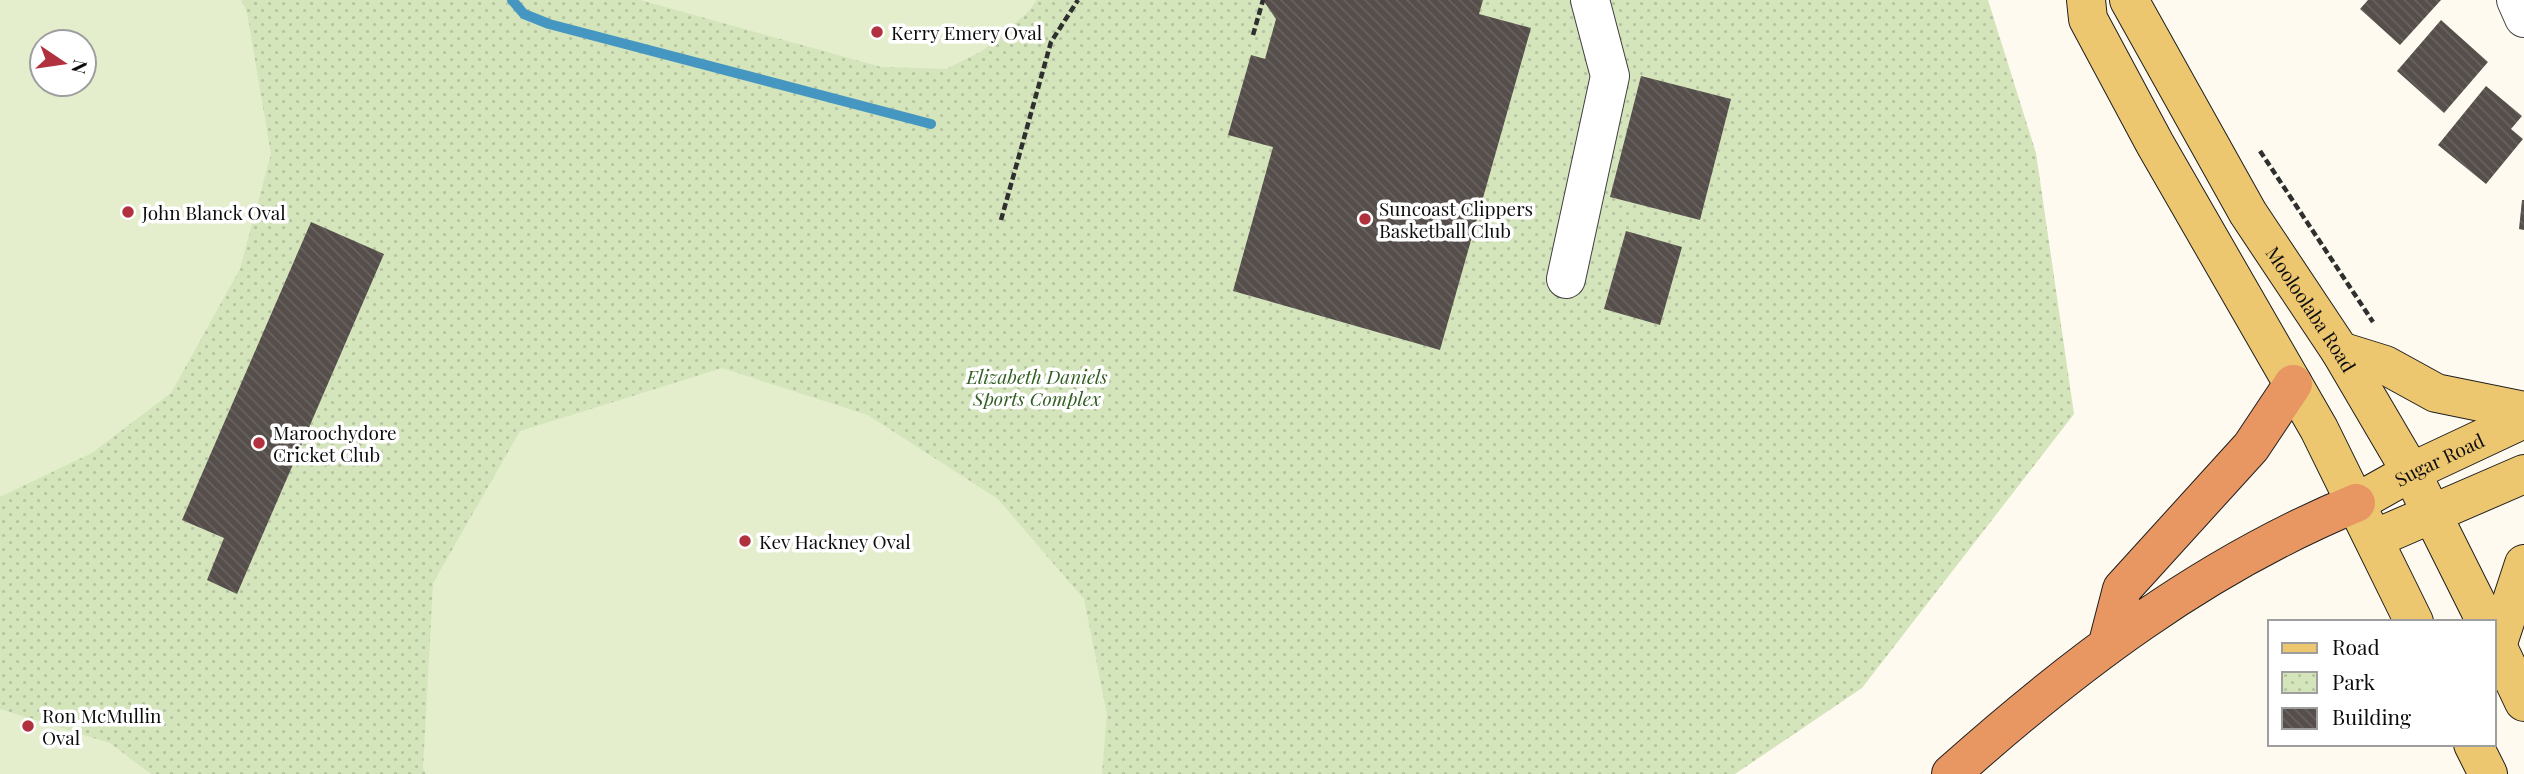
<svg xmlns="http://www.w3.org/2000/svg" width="2524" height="774" viewBox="0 0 2524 774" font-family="'Playfair Display',serif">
<defs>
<pattern id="park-dots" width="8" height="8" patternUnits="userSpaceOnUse" patternTransform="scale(1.75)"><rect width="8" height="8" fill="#d4e5bb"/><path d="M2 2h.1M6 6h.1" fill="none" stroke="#b5c3a0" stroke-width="1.8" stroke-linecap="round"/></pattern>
<pattern id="building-back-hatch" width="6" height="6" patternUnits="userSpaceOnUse" patternTransform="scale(1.75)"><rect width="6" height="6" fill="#554e4b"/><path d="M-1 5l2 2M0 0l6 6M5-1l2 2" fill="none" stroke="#686360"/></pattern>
</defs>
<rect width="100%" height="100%" fill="#fefaef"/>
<path fill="url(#park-dots)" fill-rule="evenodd" d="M0,0h1988l48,153 38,261 -212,274 -127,86h-1735zM42,42h42v42h-42z"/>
<path fill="#e4edcc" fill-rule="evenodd" d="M0,0h241l6,12 24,142 -31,115 -69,124 -79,60 -92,44zM84,42v42h-42v-42z
M640,0h397l-10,13 -45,38 -36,18 -65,-2z
M722,368l146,47 130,84 86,100 23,115 -5,60h-676l-3,-6 10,-185 87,-152z
M0,709l110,34 41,31h-151z"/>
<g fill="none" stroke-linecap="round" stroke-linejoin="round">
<path stroke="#4597c2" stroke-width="10" d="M512,0l12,14 25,10 382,100"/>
</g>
<path fill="url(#building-back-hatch)" d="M1263,0h220l-4,14 52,14 -91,322 -207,-59 40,-144 -45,-12 23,-80 14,4 11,-40z
M2368,0h73l-41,45 -40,-36z
M2441,20l47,42 -44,51 -47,-42z
M1641,76l90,23 -31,121 -90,-23z
M2486,86l36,30 -11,13 12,10 -37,45 -48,-39z
M2522,200h2v30l-5,-1z
M311,222l73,32 -147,340 -30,-14 17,-42 -42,-18z
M1626,231l56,16 -22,78 -56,-16z"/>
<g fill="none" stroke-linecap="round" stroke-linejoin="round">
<g stroke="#404040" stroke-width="40">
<path id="minor" d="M2516,0l8,18
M1566,279l44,-203 -20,-76"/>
</g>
<g stroke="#1e1e1e" stroke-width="40">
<g id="major">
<path d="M2086,0l2,19 67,125 164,285 95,193"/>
<path id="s1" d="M2129,0l119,213 92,138 71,121 75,150"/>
<path d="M2340,351l45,14 51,28 88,18"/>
<path id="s2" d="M2356,503l55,-31 113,-53"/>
<path d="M2374,539l150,-65"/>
<path d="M2494,639l30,63"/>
<path d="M2497,646l27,-82"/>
<path d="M2473,744l15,30"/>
</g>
</g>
<g stroke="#1e1e1e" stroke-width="40">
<path id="highway" d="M2108,643l14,-54 129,-142 42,-63
M1951,774c122,-109 252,-208 405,-271"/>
</g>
<path stroke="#2f2f2f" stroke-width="4.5" stroke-dasharray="7 3.5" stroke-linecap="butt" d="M1253,35l10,-35
M2260,151l113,171
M1001,220l50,-178 27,-42"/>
<use href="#minor" stroke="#fff" stroke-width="38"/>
<use href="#major" stroke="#edc770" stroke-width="38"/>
<use href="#highway" stroke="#e89763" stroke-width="38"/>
</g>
<g fill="#b1313f" stroke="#fff" stroke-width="2.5">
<circle cx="877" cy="32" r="7"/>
<circle cx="128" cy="212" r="7"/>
<circle cx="1365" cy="219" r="7"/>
<circle cx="259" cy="443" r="7"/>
<circle cx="745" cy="541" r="7"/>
<circle cx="28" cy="726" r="7"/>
</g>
<g text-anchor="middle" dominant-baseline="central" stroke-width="7" stroke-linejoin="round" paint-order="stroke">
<g font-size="19" fill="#0d0d0d" stroke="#fff" text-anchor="start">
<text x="891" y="32">Kerry Emery Oval</text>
<text x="1379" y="208">Suncoast Clippers<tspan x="1379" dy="22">Basketball Club</tspan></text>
<text x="142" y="212">John Blanck Oval</text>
<text x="273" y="432">Maroochydore<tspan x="273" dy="22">Cricket Club</tspan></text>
<text x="759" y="541">Kev Hackney Oval</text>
<text x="42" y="715">Ron McMullin<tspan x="42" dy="22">Oval</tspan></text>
</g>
<g font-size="19" fill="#0d0d0d" stroke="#fff">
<text stroke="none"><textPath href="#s1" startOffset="359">Mooloolaba Road</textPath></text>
<text stroke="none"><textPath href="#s2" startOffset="94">Sugar Road</textPath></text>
</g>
<g font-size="19" font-style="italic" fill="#335f23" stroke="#fff">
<text x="1037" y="376">Elizabeth Daniels<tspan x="1037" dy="22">Sports Complex</tspan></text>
</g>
</g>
<rect x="2268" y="620" width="228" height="126" fill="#ffffff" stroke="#9e9e9e" stroke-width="2"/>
<rect x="2282" y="643" width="35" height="10" fill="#edc770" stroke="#9e9e9e" stroke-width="2"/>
<text x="2332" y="655" font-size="21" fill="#0d0d0d">Road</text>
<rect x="2282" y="672" width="35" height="21" fill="url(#park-dots)" stroke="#9e9e9e" stroke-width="2"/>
<text x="2332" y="690" font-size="21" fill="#0d0d0d">Park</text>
<rect x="2282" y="708" width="35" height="21" fill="url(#building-back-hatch)" stroke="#9e9e9e" stroke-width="2"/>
<text x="2332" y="725" font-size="21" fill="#0d0d0d">Building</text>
<g transform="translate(63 63) rotate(103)"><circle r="33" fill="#ffffff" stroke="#9e9e9e" stroke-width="2"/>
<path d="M0-5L12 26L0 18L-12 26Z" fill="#b1313f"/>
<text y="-10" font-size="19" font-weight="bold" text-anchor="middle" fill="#0d0d0d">N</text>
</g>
</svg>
